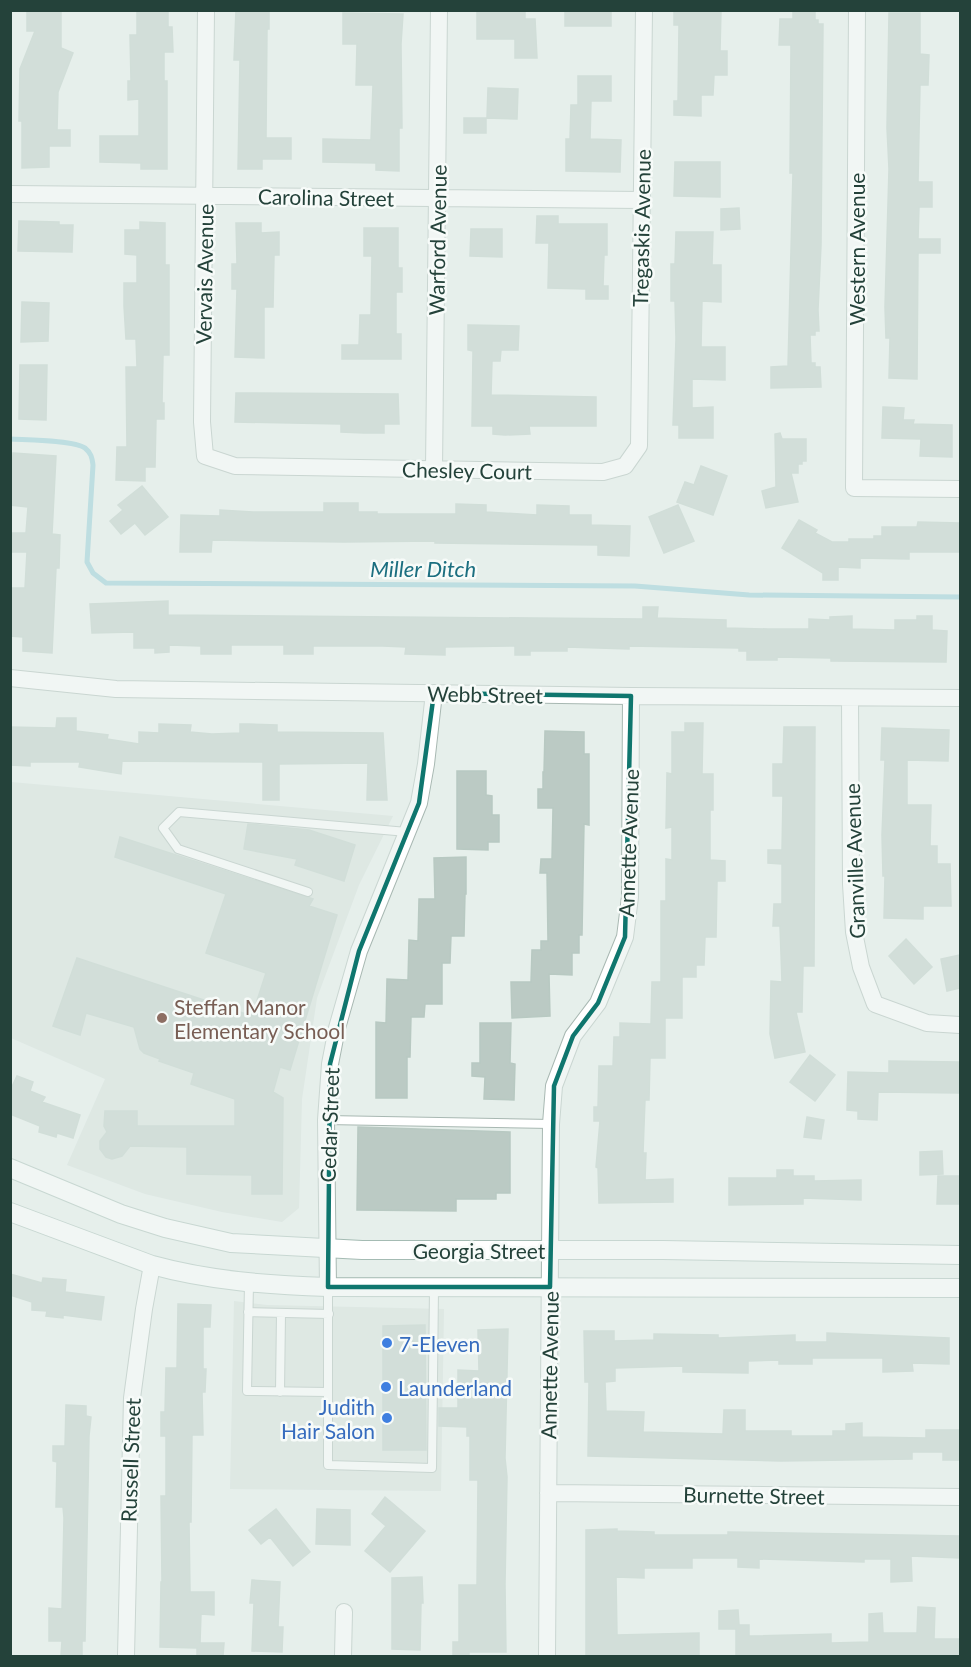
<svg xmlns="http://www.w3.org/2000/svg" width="971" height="1667" viewBox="0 0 971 1667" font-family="Lato,sans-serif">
<rect width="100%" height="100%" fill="#e6efeb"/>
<path fill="#d4dfda" d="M11,782l382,34 -34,69 -42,113 -15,101 -3,109 -17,14 -60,-10 -77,-18 -78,-29 38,-86 -94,-41z
M234,1301l33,4 177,4 -3,182 -211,-2z"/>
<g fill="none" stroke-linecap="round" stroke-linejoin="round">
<path stroke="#8ec9d4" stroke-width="5" d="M10,439c16,1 64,1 75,9 6,5 7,9 8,17l-6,97 6,11 13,10 529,3 114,9 211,2"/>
</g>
<path fill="#bbcac4" stroke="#b8c9c2" stroke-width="1.5" d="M27,10h34v38l12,5 -15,39 -1,38h13v16h-21v21l-27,1v-47h-3l1,-52 15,-38h-8z
M137,10h31v17h4l1,25h-9v29h3v88h-26v-6l-41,-1v-26h39v-37l-11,1v-19h3l-1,-46h7z
M236,10h33v19h-2l-1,109h25v21h-29v10h-24l2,-109h-6z
M477,10h48v9h10l2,39h-22v-19h-38z
M565,10l46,1v15h-46z
M674,10h47l-1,41h7v24h-13l-1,20h-12v21l-27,-1v-14h4l1,-76h-5z
M793,11h22v9h3v4h5l-2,221 -3,65 1,21h-4v4h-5l1,28h4v4h5l1,20 -50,1v-21l17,-1 5,-193h-3l1,-128h-12l1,-26h13z
M343,13l60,1 -2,30 1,84h-3v43l-23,-1v-7l-53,-1v-23l48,1 2,-55h-17l1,-41h-14z
M889,13h31v41l9,1 -1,30h-8l-2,97h14v25h-13l-1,32h22v14h-22l-1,126 -28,-1 1,-40h-4l-1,-31 4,-138 -2,-41z
M578,76h33v25h-20l-1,38 31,1 -1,32 -54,-1v-32h4l1,-34h7z
M488,88l30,1 -1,30 -30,-1z
M464,118h22v15h-22z
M675,162h45v35l-46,-1z
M739,208l1,21 -19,1v-21z
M537,216h21v8h49v31h-3l-1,31h5v13h-22v-10l-38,-1 1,-45h-13z
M19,221l40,1v3h14l-1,27 -54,-1z
M140,222l25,1v42h4v90h-6l-1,48h2v16h-8l-1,48h-10v14l-29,-1 1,-33h10l-1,-80h11l-1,-28h-10l-2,-33v-23h13v-28l-12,-1v-24h15z
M236,223h25v10l18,-1v23h-5l-1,52h-9v51l-29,-1 2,-68h-5v-25h5z
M364,228h34v40h4v24h-6v42h5v25h-59v-14h17l1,-30h11l1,-59h-8z
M471,229h31v28l-32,-1z
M676,232h37l-1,33h9v37l-19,-1 -1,46h24v33l-33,-1v29l21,-1v31h-34v-13h-6l3,-86 -1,-38h-4v-37h4z
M22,302l27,1 -1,38 -27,1z
M468,325l51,1 -1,24h-17l-1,11h-8l-1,34 105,2v29h-67l1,8 -25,1 -12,-1v-8h-21l1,-75 -5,-1z
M20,365h27l-1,55 -27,-1z
M236,393l162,1 1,30h-15v9h-20l-23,-1v-8l-106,-2z
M883,407l21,1 -1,12h11l-1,4 39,1v32l-32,-1 1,-17 -39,-1z
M780,433l2,6h24v22h-4v3h-4v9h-7l7,29 -32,6 -4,-17 14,-4 -1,-53z
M13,453l43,3 -4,78 8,1 -1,33h-3l-4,85 -29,-2v-14l-13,-1v-48h15l2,-36h-16l1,-19h14l2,-26 -18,-2z
M701,466l26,10 -14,39 -36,-13 8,-20 9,3z
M142,486l26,31 -23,18 -10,-12 -14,11 -11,-13 13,-11 -5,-5z
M324,503h34v9h19v2h79v-10l30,1v7l51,3v-10l32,1v9h22v10l39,1 -1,30 -31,-1v-10l-163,-2v-2l-91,1 -132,-2 -1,12h-31l1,-37 39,1v-6l33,2h71z
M678,505l16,36 -30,12 -15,-36z
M799,520l18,10 -2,3 17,9h17v-3h25v-3h8v-9h35l1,-5 42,1v29h-51v7l-49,-1v10l-22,-1v13h-15v-7l-41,-25z
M168,601v14l475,4v-12h15l-1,11 69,2v8l42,1h41v-10l21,1v-3l22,-1v13l43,1v-10h22v-4h15v14l15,1 -1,31 -115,-1v-3l-54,-1v3h-30v-9h-8v-3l-110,-2v3l-62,-2v4h-37v4h-15v-9l-70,1v8l-40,-1 1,-7 -23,-1h-70v8h-29v-9h-53v9h-30v-8l-32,-1v7l-14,1v-5h-21v-16l-42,1 -2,-29z
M57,718h19v13l32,4 -1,4 32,5v-12l20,1v-9l32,1 -1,7 22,2 28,-1v-9h9l28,1v7l106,1 4,67h-20l1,-37 -89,1v36h-16v-38l-141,-1 -1,13 -42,-7 1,-5h-50v4l-20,-1v-38l46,1z
M685,723h18l-1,51h11v36h-3v50l15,1v20h-8l-1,56h-11l-1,28h-8v12h-14v41h-17v40h-15l-1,42h-4l-2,53h3l-1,27 28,-1v23l-74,1 -1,-35 -2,-1 4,-46h-6v-14h4l1,-41h14l1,-29h6v-14l31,1 1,-42h9v-81h5v-42l6,1v-33l-6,1 1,-55 5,1v-42h13z
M784,727h31l-1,239h-11l-1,46h-6l9,40 -30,6 -5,-24 1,-53 11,1 -2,-56h-7l1,-22h8v-40l-14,-1v-13h14l1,-54h-10v-32h10z
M882,728l67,2 -1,31 -41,-1v45h24l-1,41h7v18h13l1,42h-28v13l-39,-1 1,-42h-2l-1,-41 3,-75h-4z
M545,731l39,1v22h5v71l-5,-1 -2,111h-3v18h-7v22l-23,-1 1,42 -38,2 -1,-36h20l1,-32h9v-9h7l-1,-68h-7l1,-14h11l1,-51h-15v-19h5v-17h1z
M457,771h29v24l6,1v19h7v27h-11v8l-31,-1z
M248,824l61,6 46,15 -11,36 -49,-16 2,-6 -53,-10z
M120,837l193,62 -4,7 28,9 -47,155 -10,-3 -7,25 10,6 -1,96h-30v-19l-65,-1v-27l-57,-1 -8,10 -10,3 -6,-2 -6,-8v-8l7,-9 -3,-6 1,-15h32v15h98v-27l-44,-15 3,-11 -35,-12 1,-2 -16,-6 -4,-4 -6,-22 -48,-14 -6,22 -27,-9 24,-68 175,58 14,-43 -60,-20 20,-59 -111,-37z
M466,857v37h-1l-1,42h-13l-1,27h-8v41h-17l-1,13h-13l-1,40h-3v41h-31v-76l10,1 1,-44 21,1 1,-40 9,1 1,-42h16l-1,-41z
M906,939l26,28 -18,17 -25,-28z
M960,955v33l-13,3 -6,-32z
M480,1023h31l-1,40 5,1 -1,36 -30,-1 1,-22 -13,-1v-13h8z
M810,1055l25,20 -20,26 -25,-19z
M889,1061l70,1v31l-81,-1 -1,28 -19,-1v-8l-11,-1 1,-38 41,1z
M17,1076l16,6 -3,9 15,6 -3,5 38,13 -7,23 -16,-5 -1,4 -17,-5 1,-6 -30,-12v-23z
M807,1117l17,3 -3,19 -17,-2z
M358,1127l152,5v61h-14v6h-40v12l-99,-1z
M942,1151l1,23 -23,1v-23z
M777,1170h16v6h21v5l47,-1v20l-58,-2v6l-74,1v-27h48z
M938,1176h22v28h-23z
M10,1274l32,9 1,-5 23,2 -1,12 39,5 -3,23 -38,-5v3l-17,-2 1,-5 -15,-1v-8l-22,-7z
M178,1304l33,1 -1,22h-7v42h3l-1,23h-3l1,43h-11l-1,87h-2l1,70h24v23l-13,-1 -1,29h24l-1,13h-26v-8l-37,-1 1,-65h1l-1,-86h5v-60h-5v-24h4l1,-44h11z
M425,1325l1,125h-43v-124z
M508,1329l-3,129 2,19 -2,107 1,68h-37v4h-16v-14h6v-57h18l1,-105h-8v-44h-3v-9l-28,-1v-18h19v-38l21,1 -1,-41z
M584,1331h30v10l40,-1v-6l64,1v3l77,-3v7h32v-9l122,5v26l-37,-1 1,8 -30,1v-14h-71v6h-33v-4l-31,1v12l-65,-1v-6l-68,2v13l-10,1 1,29 38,1 -1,20 80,2 1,-24h21v21h46v5h42v-5h13v-7l16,-1v14l64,1v-8h33v30h-16v-8h-31v7l-131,2 -193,-5 1,-74h-4z
M66,1405l20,1v10l5,1 -2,19 -4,205h-3v15h-21l1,-15h-13v-33l13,1 2,-91 -1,-11h-7l1,-45 -4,-1v-15h12z
M385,1497l40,34 -35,41 -25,-21 21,-25 -14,-12z
M276,1509l34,43 -17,14 -23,-29 -9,7 -12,-14z
M317,1509l33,1v35l-34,-1z
M617,1529v2l37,1v3h74v-3l232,4v22l-49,-2 1,25 -21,1v-23h-27v3l-105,-3v9l-21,-1v-9h-46v10h-48v10l-28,-1 1,58 82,-2v23h-113v-126z
M422,1577l1,26h-2l-1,47 -28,-1v-71z
M252,1580l28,2 -2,45h5l-1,25 -30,-1 2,-48h-4z
M918,1607l17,1 -1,31h25v17h-223v-27h-17v-18l19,-1 1,15h10v11l82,-2v9l38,-1v-28l13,-1 1,20h34z"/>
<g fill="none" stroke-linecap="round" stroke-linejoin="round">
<g stroke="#a8b8b2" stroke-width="10">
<path id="lane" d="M308,892l-130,-43 -15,-21 16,-16 228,20
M326,1120l225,4
M249,1283l-2,108 81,1
M328,1287v178l104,3 2,-180
M248,1312l81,2
M280,1392l1,-79"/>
</g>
<g stroke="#a8b8b2" stroke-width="18">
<path id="street" d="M206,10l-4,412 3,34 30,10 368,6 22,-6 14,-20 5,-436
M857,10l-3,478 106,1
M10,194l631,6
M434,469l5,-459
M10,678l106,11 515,7 329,2
M850,698l1,186 3,48 7,35 14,37 52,19 33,2
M328,1287l-2,-167 4,-56 7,-36 22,-77 60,-148 7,-39 8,-71
M548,1493l412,4
M126,1656l6,-258 12,-89 8,-44
M343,1656l1,-44
M547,1656l4,-532 3,-38 19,-50 25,-33 27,-66 5,-40 1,-201"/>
</g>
<g stroke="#a4bbb3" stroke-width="20">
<path id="secondary" d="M10,1168l111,46 44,14 66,15 131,7h301l297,5
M10,1212l142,53c58,16 117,20 176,22l632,1"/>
</g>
<use href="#lane" stroke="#fff" stroke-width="8"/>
<use href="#street" stroke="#fff" stroke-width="16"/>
<use href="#secondary" stroke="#fff" stroke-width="18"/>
</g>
<path d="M0 0H971V1667H0ZM434,693l197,3 -6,241 -27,66 -25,33 -19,50 -4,201h-222l2,-223 29,-113 60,-148z" fill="#e6efeb" fill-opacity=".55" fill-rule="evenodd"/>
<path fill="none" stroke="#0f766e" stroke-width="4.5" stroke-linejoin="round" d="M434,693l197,3 -6,241 -27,66 -25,33 -19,50 -4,201h-222l2,-223 29,-113 60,-148z"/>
<circle fill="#8d6e63" stroke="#f7fbf9" stroke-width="2" cx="162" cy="1018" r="6"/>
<g fill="#3f7fe0" stroke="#f7fbf9" stroke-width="2">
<circle cx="387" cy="1343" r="6"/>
<circle cx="386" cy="1387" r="6"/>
<circle cx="387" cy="1418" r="6"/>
</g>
<g text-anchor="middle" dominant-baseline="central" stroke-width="5" stroke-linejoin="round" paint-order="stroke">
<g font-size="21" fill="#24423a" stroke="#f7fbf9">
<text transform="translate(326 197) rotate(1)">Carolina Street</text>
<text transform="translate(641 228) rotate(-89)">Tregaskis Avenue</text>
<text transform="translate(437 240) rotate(-89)">Warford Avenue</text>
<text transform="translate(856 249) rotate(-90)">Western Avenue</text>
<text transform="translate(204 274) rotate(-89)">Vervais Avenue</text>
<text transform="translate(467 470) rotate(1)">Chesley Court</text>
<text transform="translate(485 694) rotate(1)">Webb Street</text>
<text transform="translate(628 843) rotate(-88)">Annette Avenue</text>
<text transform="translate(854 861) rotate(-92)">Granville Avenue</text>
<text transform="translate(329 1125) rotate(-88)">Cedar Street</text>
<text x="479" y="1250">Georgia Street</text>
<text transform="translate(549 1365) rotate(-89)">Annette Avenue</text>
<text transform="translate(130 1460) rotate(-88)">Russell Street</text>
<text transform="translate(754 1495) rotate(1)">Burnette Street</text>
</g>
<g font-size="21" fill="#785e54" stroke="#f7fbf9" text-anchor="start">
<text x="174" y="1006">Steffan Manor<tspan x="174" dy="24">Elementary School</tspan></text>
</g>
<g font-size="21" fill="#366cbe" stroke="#f7fbf9" text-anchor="start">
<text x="399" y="1343">7-Eleven</text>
<text x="398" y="1387">Launderland</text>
<text x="375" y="1406" text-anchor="end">Judith<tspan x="375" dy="24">Hair Salon</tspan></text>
</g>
<g font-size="22" font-style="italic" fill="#1c6f80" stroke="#f7fbf9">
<text x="423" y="568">Miller Ditch</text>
</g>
</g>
<rect width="971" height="1667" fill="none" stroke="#24423a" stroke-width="24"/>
</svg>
